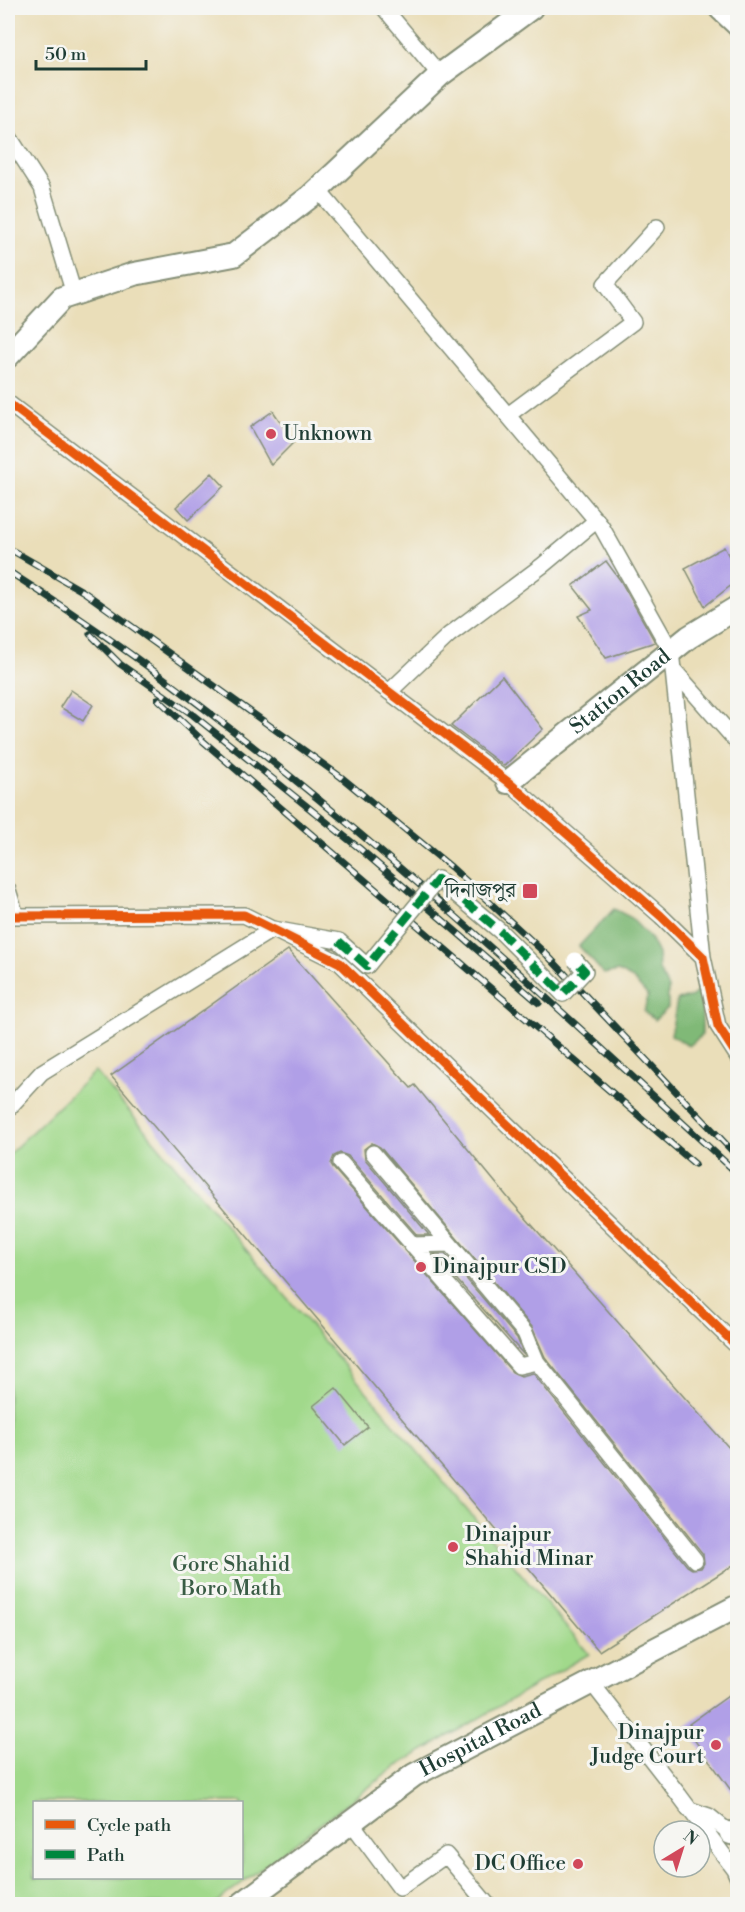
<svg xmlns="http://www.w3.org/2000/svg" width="745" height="1912" viewBox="0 0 745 1912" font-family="'Libre Bodoni','Noto Serif Bengali',serif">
<rect width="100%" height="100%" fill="#f6f6f2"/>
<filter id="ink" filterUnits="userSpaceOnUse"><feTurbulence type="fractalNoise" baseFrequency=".0167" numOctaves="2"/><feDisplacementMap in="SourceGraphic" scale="12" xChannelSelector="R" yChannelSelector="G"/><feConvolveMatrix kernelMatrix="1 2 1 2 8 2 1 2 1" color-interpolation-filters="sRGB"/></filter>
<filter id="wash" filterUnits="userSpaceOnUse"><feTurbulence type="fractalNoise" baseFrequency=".008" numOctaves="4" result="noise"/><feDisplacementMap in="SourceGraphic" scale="24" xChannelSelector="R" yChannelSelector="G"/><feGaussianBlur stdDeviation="1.35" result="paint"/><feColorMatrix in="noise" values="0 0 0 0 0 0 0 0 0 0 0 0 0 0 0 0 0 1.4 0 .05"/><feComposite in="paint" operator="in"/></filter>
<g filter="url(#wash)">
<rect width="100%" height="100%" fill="#eadeb9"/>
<path fill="#a1d98b" stroke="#608b60" stroke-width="1.5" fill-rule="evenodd" d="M95,1071l494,583 -192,112 -183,138h-206v-749zM34,1802h208v76h-208z"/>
<path fill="#80b977" stroke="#507b56" stroke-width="1.5" d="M614,909l16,8 20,21 8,16 1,16 9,18v20l-13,12 -11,-8 4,-16 -15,-17 -15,-8 -14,3 -25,-28z
M697,992l5,14v29l-13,11 -18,-11 6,-35 14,-3z"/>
<g id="blocks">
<path fill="#b09fe7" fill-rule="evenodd" d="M273,411l21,31 -23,23 -21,-38z
M212,473l12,13 -36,34 -12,-13z
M724,547l14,26v7l-33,26 -20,-38z
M606,561l14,19 35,62 -49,16 -28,-42 14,-6 -19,-24z
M502,676l41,53 -39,37 -53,-40z
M71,690l22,15 -10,16 -23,-14z
M288,950l123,138 4,-3 94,114 229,259v104l-139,89 -488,-575zM372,1143l8,4 152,180 13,30 158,197 1,9 -3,5 -9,1 -5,-3 -154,-193 -12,3 -9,-4 -178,-203 -3,-5 3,-8 6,-3 8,3 69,79h12l-64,-76 -1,-10z
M434,1254h11l72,84 7,17z
M336,1388l32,39 -23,18 -32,-39z
M738,1689v46l-7,5 7,9v51l-53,-73z"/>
</g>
</g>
<g filter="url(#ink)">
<use href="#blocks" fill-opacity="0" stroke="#848e76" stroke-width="1.5"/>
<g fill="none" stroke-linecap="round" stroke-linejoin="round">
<g stroke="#848e76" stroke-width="18">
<path id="street" d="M384,8l56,67
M8,135l34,53 32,106
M318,190l283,336 70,125 32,306
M8,403l500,379 153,134 42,41 15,69 20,31
M508,415l125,-93 -28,-38 52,-57
M673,669l65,74
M389,692l60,-57 94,-70 54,-45
M438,879l62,52 63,63
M8,890l8,26
M8,916l236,-1 96,48 398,384
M8,1109l34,-37 231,-143 66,12
M373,1153l152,180 12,29 158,198
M341,1163l178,203 18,-4
M412,1245l38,-1
M591,1682l88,113 55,74 4,9
M688,1809l21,7 27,22
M351,1822l49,66 46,-33 41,49"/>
</g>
<g stroke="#848e76" stroke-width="26">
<g id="secondary">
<path d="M720,8l18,17"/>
<path d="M8,356l54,-58 72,-24 100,-19 77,-59 129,-121 91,-67"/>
<path id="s1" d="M508,782l181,-145 49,-30"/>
<path d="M731,1833l7,1"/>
<path id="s2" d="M242,1904l172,-129 324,-169"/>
</g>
</g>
<use href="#street" stroke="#fff" stroke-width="15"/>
<use href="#secondary" stroke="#fff" stroke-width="22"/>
<g stroke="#1f3d34" stroke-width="7">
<path id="rail" d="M8,548l76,44 257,185 110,90 96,88 191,202
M8,571c267,170 498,389 730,603
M90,634l30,30 73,51 166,133 180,155
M158,699l45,42 492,423"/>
</g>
<use href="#rail" stroke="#f6f6f2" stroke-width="4.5" stroke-dasharray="14" stroke-linecap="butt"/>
<g stroke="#848e76" stroke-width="18" stroke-linecap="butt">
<path id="street-bridge" d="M339,941l28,25 71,-87
M563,994l22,-23 -10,-11"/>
</g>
<use href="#street-bridge" stroke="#fff" stroke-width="15"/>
<path stroke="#00873e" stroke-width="8" stroke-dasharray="15 8" stroke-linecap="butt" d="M339,941l28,25 71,-87 62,52 63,63 22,-23 -10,-11"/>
<g stroke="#f6f6f2" stroke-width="13">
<path id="cycleway" d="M8,403l500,379 153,134 42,41 15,69 20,31
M8,916l236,-1 96,48 398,384"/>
</g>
<use href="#cycleway" stroke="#e8590c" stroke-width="9"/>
</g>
</g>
<g fill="#d1495b" stroke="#f6f6f2" stroke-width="2">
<circle cx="271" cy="434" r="6"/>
<rect x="522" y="883" width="16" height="16" rx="3"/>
<circle cx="421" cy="1267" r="6"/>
<circle cx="453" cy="1547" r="6"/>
<circle cx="716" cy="1745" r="6"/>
<circle cx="578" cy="1864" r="6"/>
</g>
<g text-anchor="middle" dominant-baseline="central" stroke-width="6" stroke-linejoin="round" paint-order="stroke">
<g font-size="21" fill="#1f3d34" stroke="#f6f6f2" text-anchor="start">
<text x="283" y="434">Unknown</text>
<text x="516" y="891" text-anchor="end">দিনাজপুর</text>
<text x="433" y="1267">Dinajpur CSD</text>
<text x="465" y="1535">Dinajpur<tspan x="465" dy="24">Shahid Minar</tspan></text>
<text x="704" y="1733" text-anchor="end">Dinajpur<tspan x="704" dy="24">Judge Court</tspan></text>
<text x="566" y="1864" text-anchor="end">DC Office</text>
</g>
<g font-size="21" fill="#1f3d34" stroke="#f6f6f2">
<text stroke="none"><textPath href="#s1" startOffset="144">Station Road</textPath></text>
<text stroke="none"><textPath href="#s2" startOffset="290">Hospital Road</textPath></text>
</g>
<g font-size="21" fill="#395c45" stroke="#f6f6f2">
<text x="231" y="1565">Gore Shahid<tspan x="231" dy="24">Boro Math</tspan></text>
</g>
</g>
<rect width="745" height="1912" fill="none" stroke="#f6f6f2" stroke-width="30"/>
<rect x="33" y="1801" width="210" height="78" fill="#f6f6f2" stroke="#a0aca6" stroke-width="1.5"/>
<rect x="45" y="1820" width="30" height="9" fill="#e8590c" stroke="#a0aca6" stroke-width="1.5"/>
<text x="87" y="1831" font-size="18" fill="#1f3d34">Cycle path</text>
<rect x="45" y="1850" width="30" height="9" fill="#00873e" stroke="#a0aca6" stroke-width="1.5"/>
<text x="87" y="1861" font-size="18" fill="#1f3d34">Path</text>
<g transform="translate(682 1849) rotate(38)"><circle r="28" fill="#f6f6f2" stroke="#a0aca6" stroke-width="1.5"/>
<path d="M0-4.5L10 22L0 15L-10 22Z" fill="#d1495b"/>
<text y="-9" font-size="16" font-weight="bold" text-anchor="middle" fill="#1f3d34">N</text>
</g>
<path d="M36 60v9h110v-9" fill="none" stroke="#1f3d34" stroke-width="3"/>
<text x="45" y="60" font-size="18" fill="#1f3d34" stroke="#f6f6f2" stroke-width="4.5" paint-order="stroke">50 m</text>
</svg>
